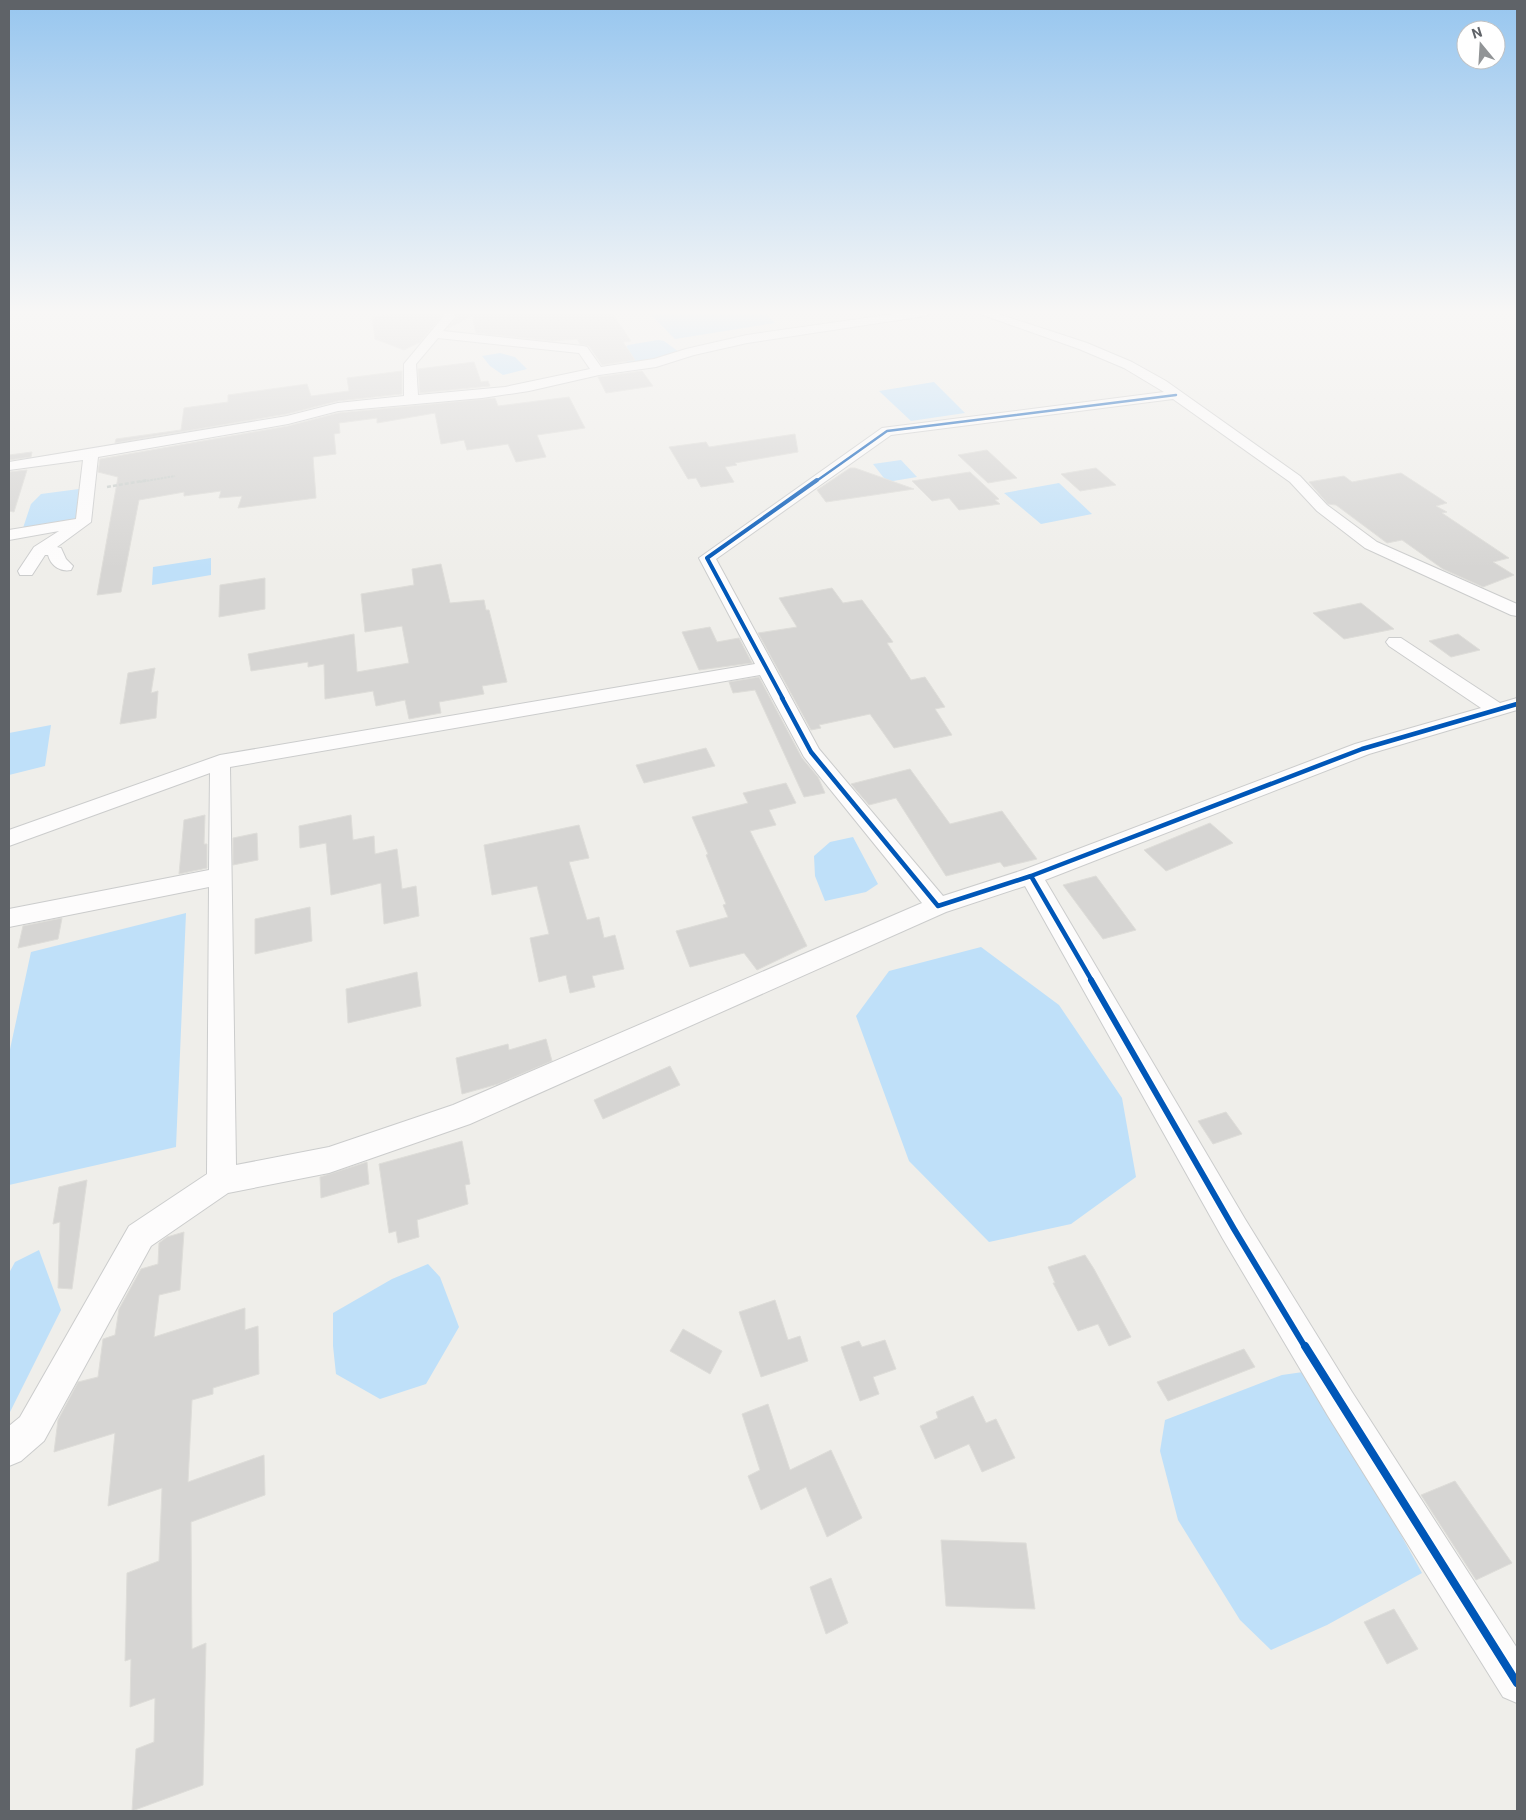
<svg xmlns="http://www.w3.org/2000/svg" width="1526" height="1820" viewBox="0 0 1526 1820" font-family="Roboto,sans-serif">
<rect width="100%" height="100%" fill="#efeeea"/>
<path fill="#bfe0f9" d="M649,313h116l10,10 -100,16z
M658,340l6,1 15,11 -38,12h-13l-7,-11 7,-8z
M500,353l15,4 12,12 -24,6 -13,-9 -8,-10z
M934,382l31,31 -54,8 -32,-30z
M901,460l16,17 -30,5 -14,-18z
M1059,483l33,31 -51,10 -37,-31z
M79,489l-3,30 -53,9 8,-24 10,-10z
M211,558v17l-59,10 1,-18z
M51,725l-6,41 -36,9v-42z
M853,837l25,47 -12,8 -41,9 -10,-25 -1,-20 16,-14z
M186,913l-10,234 -167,38v-131l22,-102z
M981,947l78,58 63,93 14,79 -65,47 -82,18 -80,-81 -53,-145 33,-45z
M39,1250l22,60 -52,104v-141l6,-11z
M428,1264l12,13 19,50 -33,57 -46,15 -44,-25 -3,-28v-33l59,-34z
M1303,1372l62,98 57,103 -95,52 -56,25 -31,-30 -62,-100 -18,-69 5,-31 117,-45z"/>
<path fill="#d6d5d3" stroke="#deddd9" d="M388,313h52l1,4 -21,25 -16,8 -29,-11 -3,-22 17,-2z
M456,313h156l19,28 -8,1 12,18 -33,5 -13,-19 -9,-2 -3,-5 -25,2 -76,-8 -4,-17 -24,12 8,-10z
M474,362l7,20 7,-1 2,5 -70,7 -2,-24z
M402,371v23l-64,7 -51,13 -172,29 1,-4 65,-9 3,-22 44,-6v-7l79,-11 4,12 38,-5 -2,-13z
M642,371l11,15 -47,7 -8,-16z
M569,397l16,31 -48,7 9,22 -30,5 -8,-18 -41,6 -3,-10 -23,4 -6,-31 -58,10v-5l-38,5 1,10 -6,1 2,20 -23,3 3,41 -78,10 4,-12 -23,2 2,-7 -37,5v-4l-45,8 -18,92 -24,3 21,-118 -20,-5 2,-13 188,-33 50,-13 157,-15 3,8z
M795,434l3,18 -63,11 2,2 -12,2 9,15 -33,5 -5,-9 -8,1 -19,-32 37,-5 3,5z
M987,450l30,28 -29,5 -30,-28z
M32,452l-1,5 -22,3v-5z
M850,468h5l59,21 -88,13 -9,-12z
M1096,468l20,17 -36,6 -19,-17z
M27,470l-13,42 -5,-1v-39z
M970,472l29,27 -4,1 5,4 -41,6 -10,-12 -17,3 -20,-20z
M1401,473l46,30 -11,3 11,6 -5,1 67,45 -16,4 21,13 -31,12 -40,-18 -41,-29 -15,3 -51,-38 -8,-1 -19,-22 35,-6 8,6z
M441,564l9,39 34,-3 2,10h3l18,72 -25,4 2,8 -45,8 2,11 -32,6 -4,-19 -29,6 -3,-15 -48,8 -1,-35 -16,3v-5l-57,9 -3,-17 106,-20 3,38 52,-9 -7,-37 -37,6 -4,-38 53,-9 -2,-16z
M265,578v31l-46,8 1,-32z
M832,588l11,15 19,-3 31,42 -6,1 24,37 14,-3 20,30 -10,2 17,26 -58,13 -24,-34 -51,11 2,3 -10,2 -53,-97 39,-6 -18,-29z
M1361,603l33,26 -50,10 -31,-26z
M710,627l7,15 22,-4 13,25 -53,7 -17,-38z
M1458,634l22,16 -29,7 -22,-16z
M155,668l-4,25 7,-2 -2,27 -36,6 8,-51z
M759,677l43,81 16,19 7,16 -21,4 -49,-107 -22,3 -4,-11z
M706,748l9,18 -71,17 -8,-18z
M910,769l40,55 52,-13 35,48 -33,8 -4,-5 -54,14 -50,-78 -27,7 -18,-21z
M786,783l10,20 -27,7 7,15 -26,6 57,115 -50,24 -13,-17 -54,14 -14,-36 52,-14 -5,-12 3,-1 -20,-49 2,-1 -16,-37 56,-14 -5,-10z
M205,815l-1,29h3v24l-28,6 5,-54z
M351,815l2,25 21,-4 1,18 22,-5 5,40 14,-3 3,30 -35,8 -3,-41 -50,12 -5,-52 -26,5 -1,-22z
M1210,823l23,20 -67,28 -22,-21z
M579,825l10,33 -20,4 18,58 12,-3 5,21 11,-3 9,34 -32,7 3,11 -25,6 -4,-18 -27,7 -9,-44 19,-4 -12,-48 -45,9 -8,-50z
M257,833l1,27 -25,5v-27z
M1096,876l40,54 -33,9 -40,-54z
M310,907l2,34 -57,13v-35z
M62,918l-4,21 -40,9 5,-22z
M417,972l4,34 -73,17 -2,-34z
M546,1039l6,22 -54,23 -36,10 -6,-36 52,-14 1,6z
M670,1066l10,19 -77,34 -9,-19z
M1226,1112l16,22 -29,10 -15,-23z
M462,1141l8,43 -5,1 3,19 -51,16 2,17 -21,6 -2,-12 -7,2 -10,-69z
M367,1162l2,22 -48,14 -1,-21z
M87,1180l-15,109 -14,-1 2,-66 -7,2 6,-37z
M184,1232l-4,58 -21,5 -5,42 91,-29v22l13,-4 1,48 -46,14v6l-21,6 -4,82 76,-27 1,40 -74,27 1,127 14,-6 -3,142 -71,26 4,-62 18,-7 1,-44 -25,9 1,-48 -6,2 2,-88 32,-12 3,-73 -54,18 7,-73 -61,19 4,-32 20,-38 20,-5 5,-38 12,-4 4,-26 22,-40 17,-5 1,-21 8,-6z
M1085,1255l9,14 37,68 -22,9 -11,-22 -20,7 -25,-48h2l-7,-16z
M775,1300l13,40 12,-4 8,25 -47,16 -22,-65z
M683,1329l39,22 -12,23 -40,-23z
M885,1340l11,29 -23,8 6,17 -19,7 -19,-54 18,-6 3,6z
M1244,1349l11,18 -87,34 -11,-19z
M973,1396l13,27 10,-4 19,39 -33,14 -13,-28 -34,15 -15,-33 18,-8 -2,-6z
M768,1404l22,66 41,-20 31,68 -35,19 -21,-50 -45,23 -13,-34 12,-6 -18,-56z
M1455,1481l57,82 -36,17 -55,-85z
M941,1540l85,3 9,66 -89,-3z
M831,1578l17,45 -22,11 -16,-47z
M1394,1609l24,40 -31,15 -23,-42z"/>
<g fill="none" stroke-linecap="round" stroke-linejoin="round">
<g stroke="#cbcccc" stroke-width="2">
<path id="minor" d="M442,313h12l1,4 -12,14 140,15 4,1 14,20 53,-8 32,-10 61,-14 154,-22h30l-6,3 -178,27 -53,12 -38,12 -57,8 -70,16 -47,7 -144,13 -50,13 -190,33 -7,65 -34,25 4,1 5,11 7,7 -2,4c-11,2 -20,-4 -23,-15h-3l-13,20h-12l-2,-4 16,-24 25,-16 -50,9v-10l67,-11 7,-59 -74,10v-8l278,-46 51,-13 66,-7v-32l39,-47zM438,338l141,15 11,16 -85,18 -87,8 -2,-31z
M977,313h18l92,30 45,19 34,19 134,95 27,29 50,37 140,62v12l-6,-1 -146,-67 -48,-37 -27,-29 -117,-83 -282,36 -175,124 103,190 124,147 80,-26 332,-126 126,-36 -92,-62 -3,-4 3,-4h12l99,65 17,-5v12l-148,44 -324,126 200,339 107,173 165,256v55l-14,-6 -175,-281 -105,-177 -198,-353 -79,26 -476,212 -141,49 -101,20 -77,53 -107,195 -23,20 -12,5v-40l11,-9 109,-191 78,-52 2,-287 -200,40v-18l200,-39 1,-97 -201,73v-16l211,-75 535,-91 -56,-106 183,-130 282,-36 -40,-24 -45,-19zM760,675l44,82 118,146 -469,202 -124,42 -93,18 -6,-398z"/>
</g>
<path stroke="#cacfcc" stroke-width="2" stroke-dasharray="2.5 1" stroke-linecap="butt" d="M140,482l35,-6"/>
<path stroke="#cacfcc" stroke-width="2.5" stroke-dasharray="4 2" stroke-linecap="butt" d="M107,487l41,-7"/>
<use href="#minor" fill="#fdfcfc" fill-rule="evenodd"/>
<g stroke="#fff" stroke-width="4.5">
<path id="cycleway-far4" d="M815,482l72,-51 289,-36"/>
</g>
<g stroke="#fff" stroke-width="6">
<path id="cycleway-far3" d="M783,699l-76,-141 110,-78"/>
</g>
<g stroke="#fff" stroke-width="8">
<path id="cycleway-far2" d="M782,698l29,54 127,154 93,-30 331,-127 155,-45
M1031,876l61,105"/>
</g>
<g stroke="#fff" stroke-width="9">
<path id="cycleway-far1" d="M1091,980l143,249 71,118"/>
</g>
<g stroke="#fff" stroke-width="11">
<path id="cycleway" d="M1305,1346l212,337"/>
</g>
<use href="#cycleway-far4" stroke="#0057b8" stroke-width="2.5"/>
<use href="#cycleway-far3" stroke="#0057b8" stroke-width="4"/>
<use href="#cycleway-far2" stroke="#0057b8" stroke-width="4.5"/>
<use href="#cycleway-far1" stroke="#0057b8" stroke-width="6"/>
<use href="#cycleway" stroke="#0057b8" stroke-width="8"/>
</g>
<linearGradient id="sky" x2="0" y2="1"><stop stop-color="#97c6ef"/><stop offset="0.55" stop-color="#f8f7f6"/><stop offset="1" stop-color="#f8f7f6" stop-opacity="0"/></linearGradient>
<rect width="1526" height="568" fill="url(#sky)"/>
<rect width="1526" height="1820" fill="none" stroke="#5f6368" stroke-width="20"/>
<g transform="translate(1481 45) rotate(342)"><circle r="24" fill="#ffffff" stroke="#bfc1c3"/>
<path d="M0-4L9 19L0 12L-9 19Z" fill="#919496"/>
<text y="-8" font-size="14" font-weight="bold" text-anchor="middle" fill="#5f6368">N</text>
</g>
</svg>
